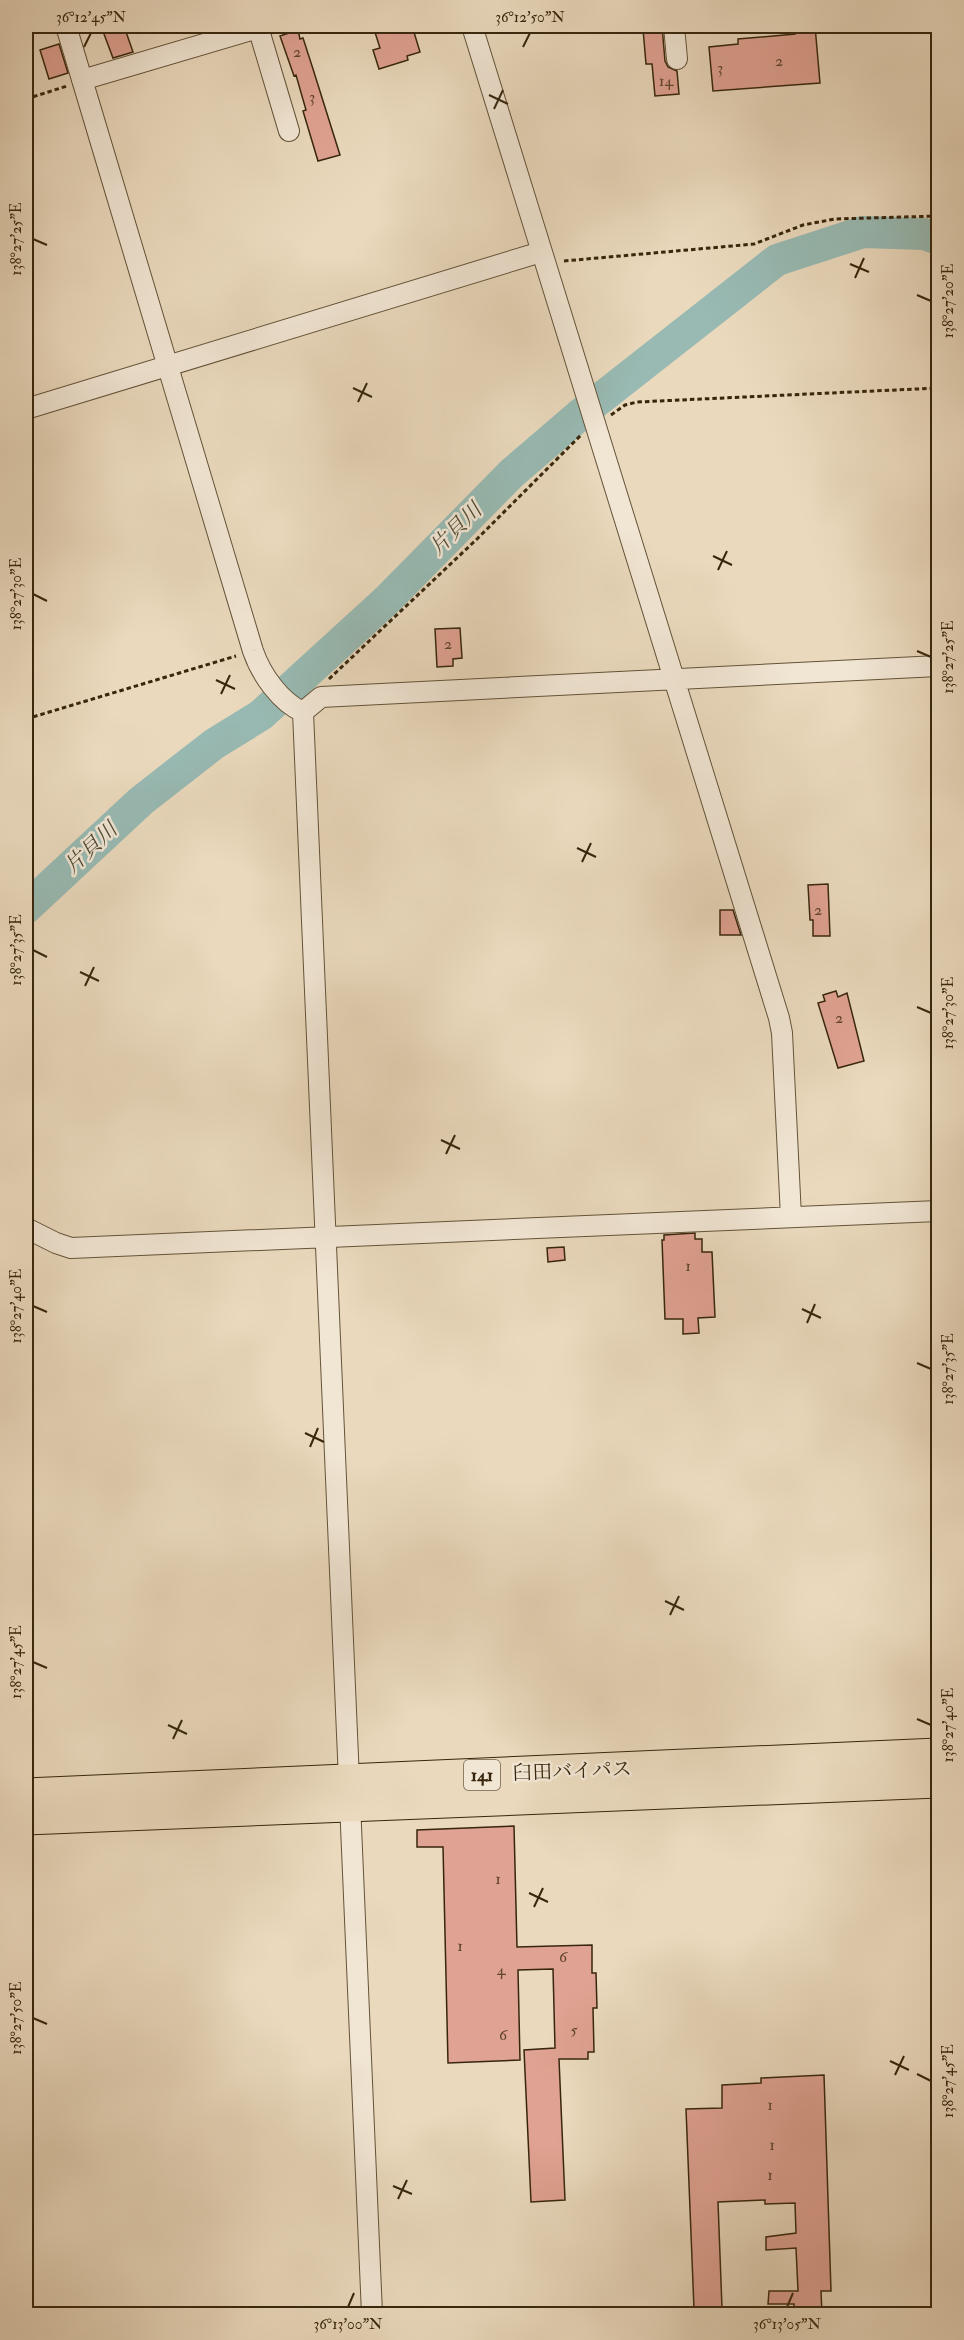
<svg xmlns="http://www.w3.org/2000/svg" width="964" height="2340" viewBox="0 0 964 2340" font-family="'IM FELL Double Pica','Noto Serif JP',serif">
<rect width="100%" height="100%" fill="#ead9bd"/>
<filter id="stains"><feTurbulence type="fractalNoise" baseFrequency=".00333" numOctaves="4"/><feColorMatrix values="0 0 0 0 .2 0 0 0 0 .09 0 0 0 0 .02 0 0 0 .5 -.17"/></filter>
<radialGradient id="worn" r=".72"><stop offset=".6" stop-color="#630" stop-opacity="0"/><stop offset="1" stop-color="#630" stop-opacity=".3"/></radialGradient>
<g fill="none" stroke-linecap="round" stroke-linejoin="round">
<path stroke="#98bab3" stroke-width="32" d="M26,908l115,-107 73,-57 47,-29 127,-116 124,-126 70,-60 195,-153 86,-28 61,2 14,5"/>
</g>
<path fill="#e0a292" stroke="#37260d" stroke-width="1.5" d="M101,26h23l9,26 -20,6z
M373,26h24l3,7 13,-4 7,23 -13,4 1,4 -29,9 -6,-19 7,-2z
M646,26h16l3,35 3,6 9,4 2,23 -24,2 -3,-32h-6l-3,-35 3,-1z
M795,26h20l5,57 -107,8 -4,-44 29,-3v-5l57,-5z
M298,30l2,9 3,-1 10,31 27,86 -22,6 -15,-50 3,-1 -10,-35 -2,1 -14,-40z
M59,44l9,29 -19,6 -9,-29z
M460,628l2,30 -9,1v7l-16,1 -2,-38z
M828,884l2,52h-17v-16h-3l-2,-35z
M720,910h13l8,25h-21z
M836,991l2,6 9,-4 17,68 -26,7 -20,-65 7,-2 -2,-6z
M695,1233v6h7v13h10l3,65 -17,1 1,15 -16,1v-15h-18l-3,-79h2v-5z
M564,1247l1,13 -17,2 -1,-14z
M514,1826l3,121 75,-2v28h4l1,35h-4l1,44h-6v7h-29l6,141 -34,2 -7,-152 31,-2 -2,-79 -35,1 2,90 -72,3 -5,-216h-26v-17z
M824,2075l7,216h-10l1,23h-28v-10h-26l1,-13h29l-2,-43 -30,2v-13l30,-4 -1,-30 -30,1v-4l-47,2 4,106 -28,1 -8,-200 36,-1v-23l39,-2v-5z"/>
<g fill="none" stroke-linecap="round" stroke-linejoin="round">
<g stroke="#645339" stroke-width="22">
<path id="minor" d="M66,26l187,625c8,23 27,51 50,61
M472,26l307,992 3,15 9,184
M674,26l3,33
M258,27l31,104
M82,80l183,-54
M26,409l515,-157
M26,1228l30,15 15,5 867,-37
M372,2314l-69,-1602 18,-15 617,-31"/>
</g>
<g stroke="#37260d" stroke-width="35">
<path id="trunk" d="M26,1795l912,-40
M26,1818l912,-37"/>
</g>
<path stroke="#37260d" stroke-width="3" stroke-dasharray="4.5 3" stroke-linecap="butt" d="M26,99l41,-13
M564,261l190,-17 49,-19 32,-6 103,-3
M611,415l14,-10 12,-3 301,-14
M329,679l148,-140 104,-104
M26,719l210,-63"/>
<use href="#minor" stroke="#f1e6d4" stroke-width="20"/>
<use href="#trunk" stroke="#ead9bd" stroke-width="33"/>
</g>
<path fill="none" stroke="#37260d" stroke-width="2" d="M84,47l7,-14M523,47l7,-14M489,95l19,9M494,109l9,-19M33,239l14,6M850,264l19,8M855,278l9,-20M917,295l14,6M353,388l19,9M358,402l9,-19M713,556l19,9M718,570l9,-19M33,594l14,7M917,651l14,6M216,680l19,9M221,694l9,-19M577,848l19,9M582,862l9,-19M33,950l14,7M80,972l19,9M85,986l9,-19M917,1007l14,6M441,1140l19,9M446,1154l9,-19M33,1306l14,6M802,1309l19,9M807,1323l8,-19M917,1363l14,6M305,1433l19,9M310,1447l8,-19M665,1601l19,9M670,1615l9,-19M33,1662l14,6M917,1719l14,6M168,1725l19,9M173,1739l9,-19M529,1893l19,9M534,1907l9,-19M33,2018l14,6M890,2061l19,9M917,2074l14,7M895,2075l9,-19M393,2186l19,8M398,2199l9,-19M348,2307l6,-14M787,2307l6,-14"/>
<g text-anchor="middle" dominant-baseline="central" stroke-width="5" stroke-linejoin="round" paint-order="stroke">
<g font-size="16" fill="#61452e">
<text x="297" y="52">2</text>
<text x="779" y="61">2</text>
<text x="720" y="68">3</text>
<text x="666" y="81">14</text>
<text x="312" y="97">3</text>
<text x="448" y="644">2</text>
<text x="818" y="910">2</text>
<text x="839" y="1018">2</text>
<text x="688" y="1266">1</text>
<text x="498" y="1879">1</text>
<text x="460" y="1946">1</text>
<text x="563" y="1957">6</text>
<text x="501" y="1970">4</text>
<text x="574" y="2030">5</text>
<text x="503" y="2035">6</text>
<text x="770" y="2105">1</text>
<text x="772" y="2145">1</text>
<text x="770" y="2175">1</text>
</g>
<rect fill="#f1e6d4" stroke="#6f6049" stroke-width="1.5" x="464" y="1760" width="36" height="30" rx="4.5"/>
<g font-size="18" font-weight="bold" fill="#37260d">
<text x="482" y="1775">141</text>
</g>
<g font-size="20" fill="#37260d" stroke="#f1e6d4">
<text transform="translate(572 1771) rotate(-2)">臼田バイパス</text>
</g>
<g font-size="21" font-style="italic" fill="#4f4b36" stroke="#f1e6d4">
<text transform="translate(456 529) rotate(-45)">片貝川</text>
<text transform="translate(91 848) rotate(-43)">片貝川</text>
</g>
</g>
<rect width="964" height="2340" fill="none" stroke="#ead9bd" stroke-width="66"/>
<rect x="33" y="33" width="898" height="2274" fill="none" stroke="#37260d" stroke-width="2"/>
<g font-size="15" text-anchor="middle" fill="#37260d">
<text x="91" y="22">36°12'45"N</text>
<text x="530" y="22">36°12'50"N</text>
<text transform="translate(16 239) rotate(-90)" y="5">138°27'25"E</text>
<text transform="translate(948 301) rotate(-90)" y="5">138°27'20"E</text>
<text transform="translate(16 594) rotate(-90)" y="5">138°27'30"E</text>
<text transform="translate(948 657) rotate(-90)" y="5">138°27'25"E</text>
<text transform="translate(16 950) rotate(-90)" y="5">138°27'35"E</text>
<text transform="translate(948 1013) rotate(-90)" y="5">138°27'30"E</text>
<text transform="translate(16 1306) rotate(-90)" y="5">138°27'40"E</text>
<text transform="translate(948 1369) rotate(-90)" y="5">138°27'35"E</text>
<text transform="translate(16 1662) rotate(-90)" y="5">138°27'45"E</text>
<text transform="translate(948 1725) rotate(-90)" y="5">138°27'40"E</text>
<text transform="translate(16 2018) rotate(-90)" y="5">138°27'50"E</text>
<text transform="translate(948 2081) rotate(-90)" y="5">138°27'45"E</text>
<text x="348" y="2329">36°13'00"N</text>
<text x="787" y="2329">36°13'05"N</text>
</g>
<rect width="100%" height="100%" filter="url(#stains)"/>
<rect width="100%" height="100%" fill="url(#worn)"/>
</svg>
